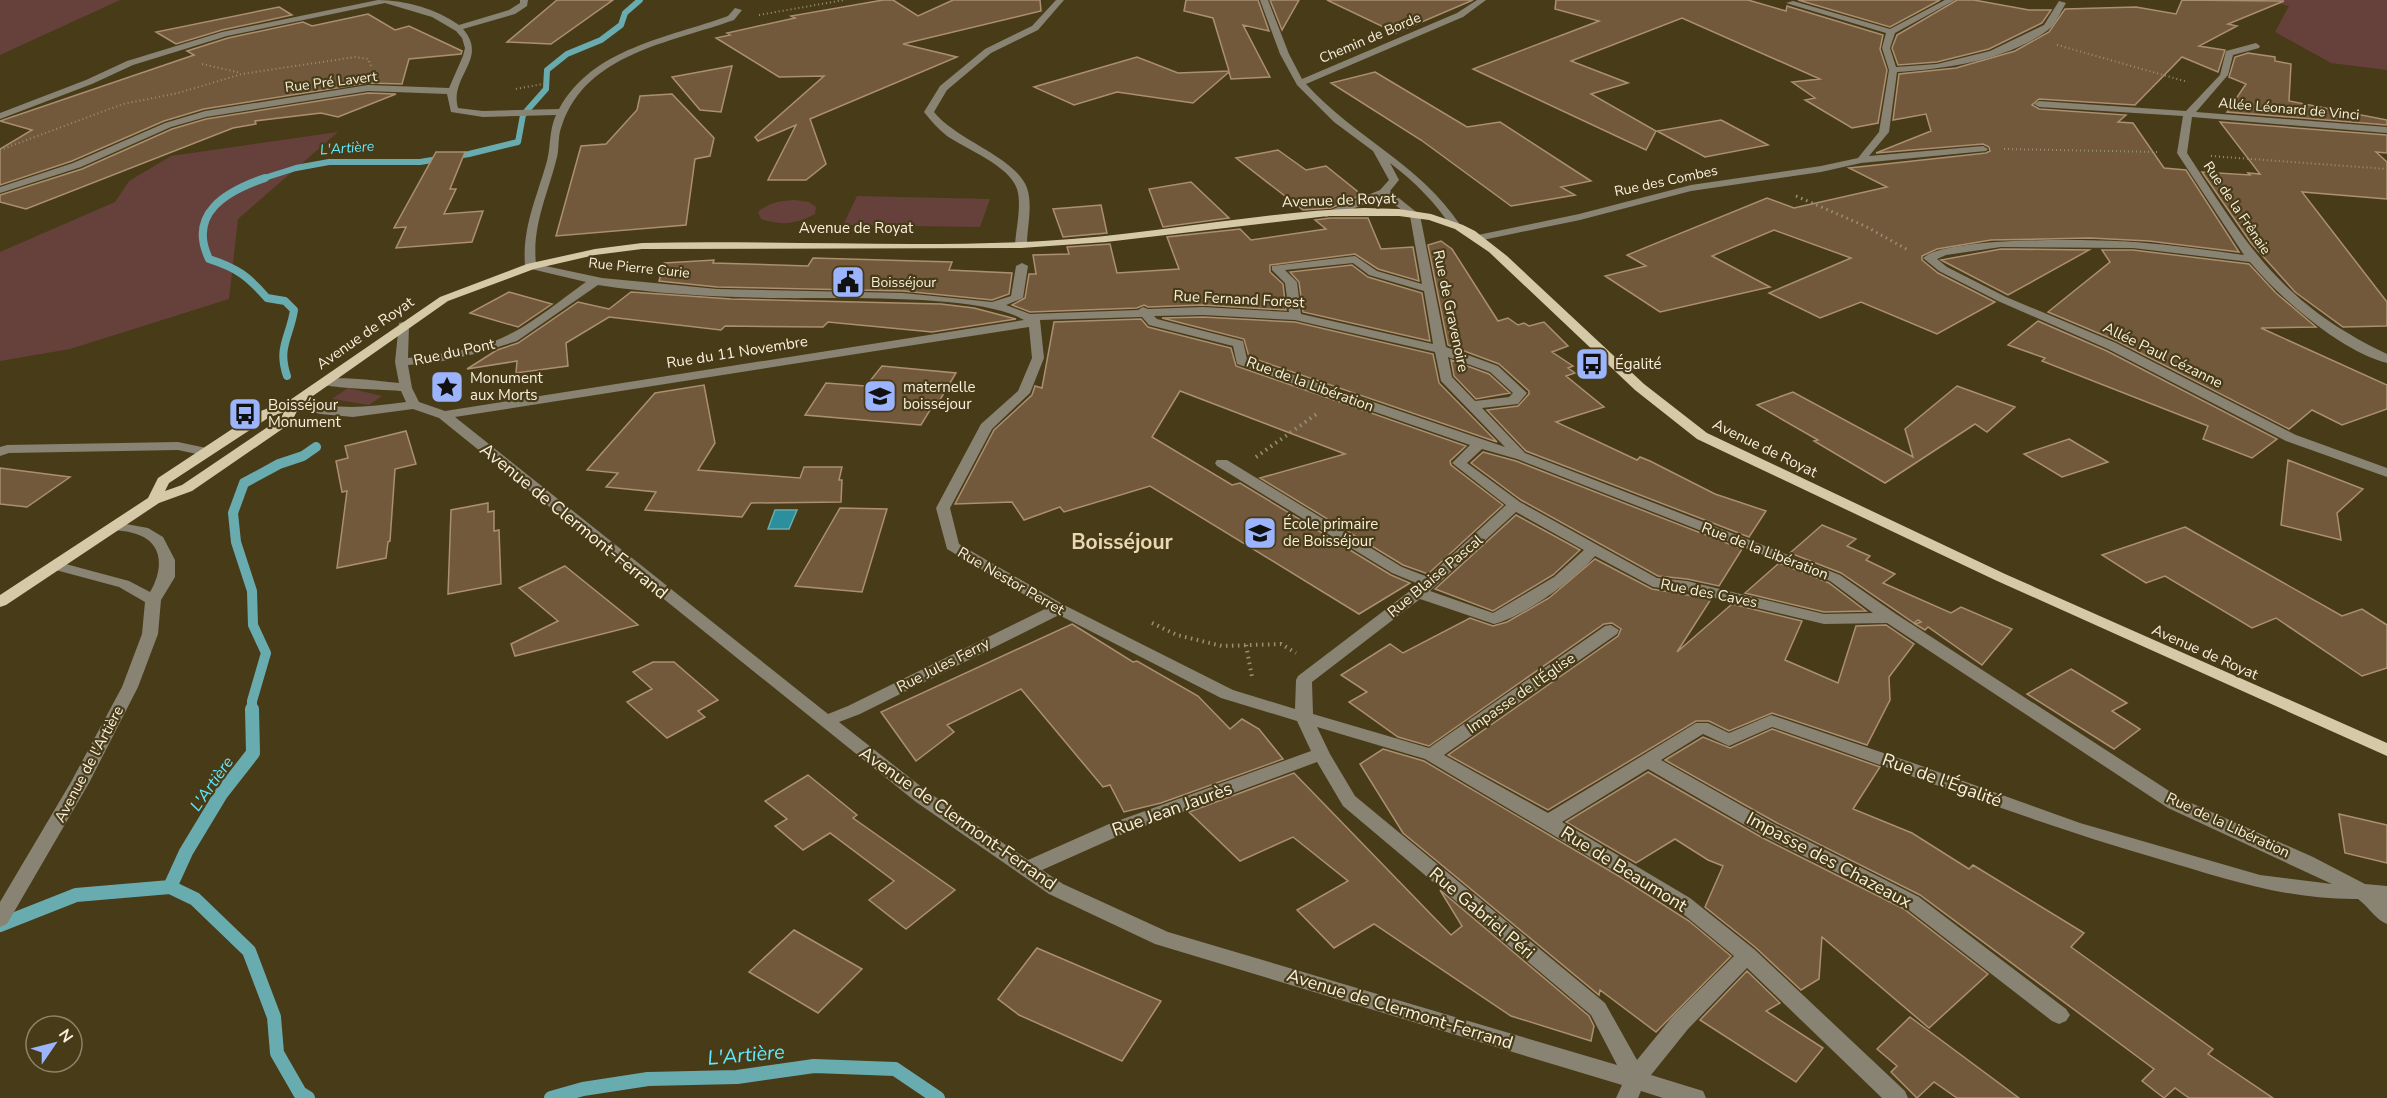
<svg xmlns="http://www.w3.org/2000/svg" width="2387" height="1098" viewBox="0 0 2387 1098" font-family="'Nunito Sans',sans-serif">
<rect width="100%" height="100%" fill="#483b18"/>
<path fill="#66413b" d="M0,0h120l-120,55z
M2266,0h121v70l-56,-7 -56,-31 14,-26z
M338,132l-100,87 -9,80 -159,50 -70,12v-109l115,-50 14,-21 42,-25z
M857,196l133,3 -10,28 -137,-2z
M795,200l14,2 7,5 -1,7c-18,10 -35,12 -54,5l-3,-7c11,-10 23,-11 37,-12z
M348,388l34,8 -13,9 -37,-6z"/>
<path fill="#2c8f9d" stroke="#69acb0" stroke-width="1.5" d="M775,510h22l-8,19h-21z"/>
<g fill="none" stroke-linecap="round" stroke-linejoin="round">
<path stroke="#69acb0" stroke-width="6" d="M261,179l35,-11 33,-6h91l49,-8 49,-12 5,-27 23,-26 1,-19 20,-16 34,-14 20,-15 4,-12 15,-13"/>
<path stroke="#69acb0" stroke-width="8" d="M265,178c-38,13 -78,35 -56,81 28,9 39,17 58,39l18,3 9,9c-4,27 -17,37 -7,66"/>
<path stroke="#69acb0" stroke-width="10" d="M252,710v-9l14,-48 -13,-28 -1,-34 -16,-49 -3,-29 11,-30 35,-19 24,-8 13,-9"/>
<path stroke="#69acb0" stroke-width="14" d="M170,887l16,-35 35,-58 32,-41 -1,-44
M170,887l25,12 54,52 25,66 3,36 23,40 8,5
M0,925l76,-30 94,-8
M551,1098l32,-9 65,-10 89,-2 77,-11 81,3 43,29"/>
</g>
<path fill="#73593c" stroke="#ab8f70" stroke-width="1.5" d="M557,0h56l-62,44 -44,-2z
M883,0h10l25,16 35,-16h87l1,11 -138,33 54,13 -147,62 16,45 -20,16h-38l28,-55 -38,16 -3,-4 69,-61 -45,1 -63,-39 14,-3 -3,-2 68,-15 -4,-2z
M1186,0h72l11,31 -26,-6 27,52 -39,2 -2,-7 -36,31 -76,-11 -43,13 -40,-18 103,-30 41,16 51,-2 -16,-53 -29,-7z
M1270,0h29l-17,30z
M1327,0h146l-77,33z
M1556,0h192l38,11 1,-5 96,29 -3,14 7,21 -9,53 -26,5 -47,-28 10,-2 -23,-16 28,-3 -138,-61 -111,43 57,22 -37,11 65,37 -10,19 -173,-81 126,-48 -44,-12z
M1798,0h142l-50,27z
M1957,0h17l55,10h22l-9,13 -53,26 -52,13 -39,3 -6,-17 5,-13z
M2182,0l102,1 -56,23 9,2 -38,20 26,4 -7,22 -36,-15 -47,48 -96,-6 -7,6 7,4 87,6 -8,7 15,1 31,45 22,2 53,82 -90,-11 -59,-3 -99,2 -54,9 -15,7v4l16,13 57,29 -58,32 -76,-32 -41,16 -51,-25 82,-35 -77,-28 -62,26 58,31 -110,25 -55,-36 41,-10 -19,-11 140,-57 27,10 93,-21 -38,-19 137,-15 4,-2 -1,-4 -6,-3 -107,9 55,-22 -5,-17 -33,6 6,-46 57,-6 59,-17 34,-19 16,-23 71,-2 40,7z
M279,7l13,8 -70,15 -46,14 -20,-12z
M368,14l27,16 14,-4 53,25 -1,3 -52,5 -7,25 -34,-1 -164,26 -40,12 -92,40 -72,24v-36l32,-19 -32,-9 194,-66 -7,-4 41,-13 75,-16 9,4z
M2248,53l27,4v4l16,3 -2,37 98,19v5l-160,-13 19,-28 -17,-7 6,-20z
M732,66l-11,46 -21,-2 -28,-33z
M1375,72l92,55 33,-5 91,59 -30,6 14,8 -64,11 -90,-66 -90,-57z
M368,93l28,1 -58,23 -17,-4 -66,8 1,3 -23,4 -207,81 -26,-7v-7l82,-26 90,-40 34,-10z
M672,94l42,44 -4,18 -15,3 -9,66 -130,11 25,-90 25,-2 31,-34 3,-14z
M1721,120l47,25 -63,12 -48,-26z
M2220,122l167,13v18l-11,-1 11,10v37l-85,-7 85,110v24l-44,1 -48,-35 -44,-49 -49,-71 48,3 -2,-2 12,1z
M1278,150l28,20 20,-4 31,25 2,5 -28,12 -28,2 -67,-52z
M436,152h29l-15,37h6l-12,25 39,-3 -11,31 -76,6 10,-21 -12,1z
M1191,182l38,36 -66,9 -14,-38z
M1101,205l6,28 -44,4 -10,-28z
M1330,218h38l13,31 32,-2 6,34 -41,-12 -23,-15 -85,11v7l13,12 3,26 -83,-5 -55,2 -4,-2 -7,3 -107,4 -18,-7 13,-7 4,-24h7l-3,-19 36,-1 -2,-7 43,-3 7,29 62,-4 -12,-32 73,-8 11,11 75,-11 -11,-9z
M1441,241l11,8 46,72 10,-3 10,7 6,-2 5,3 15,-4 24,24 -16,6 21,14 -5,2 7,5 -9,3 38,31 -48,15 81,38 3,-3 10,4 65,33 51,17 -17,26 -223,-86 -39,-41 31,-4 11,-12v-3l-30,-27 -51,-19 -20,-100z
M2001,249l88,1 -81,45 -67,-35z
M2102,250h31l116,14 27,29 40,34 -55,1 126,57v24l-45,16 -30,-15 -23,19 -172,-88 -69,-29 62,-50z
M813,258l139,4 -3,8 63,3 -3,21 -17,6 -89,-9 -186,-4 -58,-6 5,-18 50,-3 -1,3 95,3z
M1352,265l16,12 54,16 8,48 -127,-29 -4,-30 -9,-10z
M509,292l43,12 -34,23 -48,-14z
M631,292l100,7 210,5 33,4 42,11 -84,13 -104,-10 -5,5 -98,-1 -4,4 -112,-13 -43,26 2,23 -52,7 1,-12 -50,8 30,-19 21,-7 60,-41 31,7z
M1203,317l92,5 138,32 6,29 58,59 -248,-85 -5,-18 -82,-21z
M1141,319l7,8 83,21 5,18 230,80 -16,15 1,4 52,40 -75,69 -25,-9 -143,-87 85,-24 -165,-63 -28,46 80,48 8,-2 151,92 19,8 -51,31 -209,-128 -86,26 -4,-5 -36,13 -12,-18 -57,2 39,-74 38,-35 3,-9 7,2 12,-66z
M2038,321l69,30 170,88 -25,19 -49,-19 5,-13 -166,-65 3,-3 -37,-13z
M1451,360l38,14 21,19 -34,6 -22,-23z
M882,366l74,7 -19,32h-4l-12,20 -116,-10 21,-32 40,3z
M704,385l11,58 -17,27 102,8 4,-11h38l-3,13h3l-1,22 -90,1 -9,14 -97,-7 11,-18 -50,-5 12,-14 -31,-3 68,-77z
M1957,386l58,21 -28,25 -12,-8 -90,59 -71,-42 4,-1 -61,-35 36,-13 120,65 -8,-28z
M406,431l10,33 -21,5 -5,72 -2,1 -2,16 -49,10 10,-77 -5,1 -6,-31 12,-3 -3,-12z
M2069,439l39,23 -46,15 -38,-23z
M1483,452l33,9 226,88 -23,37 -32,-7 -29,-3 -137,-76 -50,-37z
M2288,460l75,29 -26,24 4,27 -60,-15z
M0,468l70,9 -43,30 -27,-3z
M488,503v9l6,-1v20l5,-1 2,54 -53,10 3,-84z
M840,508l47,1 -25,83 -67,-6z
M1516,515l64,35 -27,25 -60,36 -58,-22z
M1822,525l34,14 -9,7 23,10 -4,4 29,14 -12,9 68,30 10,-6 51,22 -30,36 -54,-38 -3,3 -10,-6 6,-2 -3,-2 -4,3 -73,-50 -51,-20z
M2185,527l157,89 20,-7 25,16v43l-25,8 -86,-58 -24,10 -87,-52 -19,7 -44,-28z
M1595,559l57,30 59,10 -34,53 55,-48 70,17 -17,39 53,23 18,-57 30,-1 28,19 -25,33 1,23 -23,45 -95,-32 -43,18 -20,-10h-13l-148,89 -100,-55 170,-119 3,-7 -9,-6 -8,1 -175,122 -31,-9 -49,-35 18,-10 -26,-17 49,-31 13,9 67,-35 23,8 14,-4 42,-24z
M1779,563l50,20 37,28 -42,1 -79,-19z
M565,566l73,59 -123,31 -4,-12 47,-23 -39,-33z
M1072,624l61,38 4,-1 61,35 32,33 12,-10 17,10 24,30 -122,44 -37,9 -14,-27 -7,2 -82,-98 -74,36 7,7 -38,29 -35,-49z
M653,662h21l44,38 -20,11 7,6 -38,21 -40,-36 25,-13 -19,-17z
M2071,669l56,34 -15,8 28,18 -26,20 -87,-55z
M1772,729l108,38 -27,42 59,24 57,36 4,-4 111,68 -13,14 142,102 -5,5 65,44h-84l-14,-10 -11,10 -22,-17 12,-12 -234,-174 -143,-72 -112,-63 38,-23 27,11z
M1383,749l41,12 193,114 72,46 42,35 -75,76 -56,-42 -1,5 -196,-162 -43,-69z
M1648,772l113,65 143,72 84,65 -59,54 -107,-91 -3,42 -18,11 -46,-43 -50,-40 18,-41 -15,-6 -33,-21 -39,24 -70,-41z
M1294,773l157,162 11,-9 -22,-36 149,126 5,10 -3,15 -80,-25 -137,-92 -40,24 -37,-38 51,-29 -55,-44 -53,24 -51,-49z
M808,775l49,40 -4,3 102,72 -49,39 -37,-29 25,-19 -64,-48 -27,17 -28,-24 12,-7 -22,-18z
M2339,814l48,11v38l-42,-10z
M794,930l68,39 -44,44 -69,-41z
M1037,948l124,53 -39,60 -103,-46 -21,-16z
M1747,971l33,32 -14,8 57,37 -27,34 -96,-62z
M1910,1017l109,81h-62l-23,-16 -17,16 -26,-26 6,-6 -20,-17z"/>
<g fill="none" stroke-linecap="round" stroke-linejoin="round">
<path stroke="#998f73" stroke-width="2" stroke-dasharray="1 3" stroke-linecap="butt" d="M759,15l85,-15
M2057,45l131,37
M202,64l39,9
M516,89l32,-6
M2004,149l155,3
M0,150l123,-46 55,-11 64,-19 113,-17 13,2 4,9
M2211,156l176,13"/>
<path stroke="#998f73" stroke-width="3" stroke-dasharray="1.5 4" stroke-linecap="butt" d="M1796,196l69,30 43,24"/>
<path stroke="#998f73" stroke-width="4" stroke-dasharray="1.5 4.5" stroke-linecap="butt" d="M1256,457l62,-44
M1152,623l25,12 45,11 59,-2 15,9
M1246,645l6,32"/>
<path fill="#898373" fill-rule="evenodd" d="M378,0c28,0 58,9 81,25l50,-15 11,-7v-3h8l-1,6 -12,8 -52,15c26,30 -14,47 -5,79l25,3 76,-2c33,-61 109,-71 169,-93l7,-8 7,2 -8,10c-64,23 -147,33 -172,105 -5,12 -2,24 -6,36 -9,35 -24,65 -20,103l66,14 115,11 186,4 89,9 19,-6 5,-30 6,-3 6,3 -5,32 -17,7 24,9 108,-4 5,-3 5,2 55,-2 86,5 -4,-29 -13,-13v-4l83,-10 22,15 45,13 -12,-68 -27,-20 -35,15 -22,6 -5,-3 59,-24 9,-10 -16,-29 -39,-29 -37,-37 -17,-31 -20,-54h8l21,54 13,25 155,-66 20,-13h9l-23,17 -157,67c50,55 112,78 155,142l-1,2h-8c-17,-26 -37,-46 -62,-65l9,17 -9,11 30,24 26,132 52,19 29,27 -9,11 -36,4 43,45 315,122 56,39 284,184 133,59 52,27 22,2v38c-11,-4 -19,-18 -29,-25 -71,1 -132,-20 -199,-40 -131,-38 -258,-88 -387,-132l-43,19 -26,-12 -42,26 115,65 143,72 147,112 4,6 -4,6 -7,3 -7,-3 -147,-114 -143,-72 -114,-66 -86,53 128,76 64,51 151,142 3,7h-26l-135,-130 -59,61 -37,46 52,16 3,7h-43l-22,-7 -3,7h-22l6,-13 -467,-141 -106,-50 -133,-92 -477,-384 -26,-9 -60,8 -33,-3 -30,-8 -2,-3 7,-4c45,11 65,9 111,3l-5,-11c-13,-1 -78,-3 -83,-8 11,-10 64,-1 81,0l-4,-21 4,-39 4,-1 6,4 -1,32c32,-4 70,-8 100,-23 24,-11 55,-37 78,-53l-59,-14 -2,-2c-3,-39 12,-69 22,-105 4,-16 2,-31 9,-46l-73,2 -32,-5 -4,-18 -79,-3 -162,26 -35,10 -90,40 -81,26v-6l73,-24 92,-40 40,-12 163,-26 81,3 14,-32 2,-8 -3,-10 -6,-7 -24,-14 -47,-14 -158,33 -94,29 -41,19 -92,35v-6l86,-33 41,-19 95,-29zM1353,263l16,12 55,16 9,53 -132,-30 -4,-32 -12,-12zM598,285c58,9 119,12 178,13 57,1 203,-5 248,22l-579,91 -26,-9 -7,-14 -4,-23 30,-3 41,-9 38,-12zM1203,315l92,5 140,32 6,29 64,66 -258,-88 -4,-18 -86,-22 -3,-3zM1142,317l7,8 84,21 4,18 233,81 -18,18 54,42 -78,72 -26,-10 -175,-107h-10l-2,3 2,3 175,107 27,11 -121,92 -2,4 -1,29 -62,-19 -167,-84 -107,-62 -9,-36 42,-79 38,-36 14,-35 -4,-38zM1029,327l3,31 -14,33 -37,33 -45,84 11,41 100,59 -199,98 -20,8 -373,-297zM1448,357l42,15 23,21 -4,4 -34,4 -23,-24zM1482,449l35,10 313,122 43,32 -49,1 -137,-33 -30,-3 -137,-76 -53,-39zM1516,512l68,38 -30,27 -61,36 -63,-22zM1595,556l58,31 34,4 137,33 63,-1 281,185 164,76 -72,-9 -180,-52 -164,-59 -145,-49 -42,18 -21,-10h-12l-148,90 -104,-58 173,-121 2,-4 -8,-5 -6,1 -176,122 -116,-34 -1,-32 108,-83 74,25c31,-8 80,-44 101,-68zM1059,615l162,83 76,23 14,30 -202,73 -81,36 -100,-68 -89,-70 21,-8zM1317,727l108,32 251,149 58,48 -61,60 -36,44 -32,-57 -250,-207 -25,-42zM1317,762l26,44 248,209 26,50 -449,-133 -105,-48 -21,-14 81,-36z
M1056,0h8l-26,30 -47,23 -44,37 -13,22c22,28 83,46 93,76 6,17 0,40 0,57l-6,3 -6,-3c1,-17 7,-40 2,-56 -7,-23 -51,-40 -70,-53 -9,-7 -16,-15 -23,-24l16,-26 45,-37 47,-23z
M1945,0h10l-60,33 -5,15 6,19 41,-3 53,-13 54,-26 15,-24 7,2c-5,8 -10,21 -18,27 -40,30 -103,39 -151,42l-8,60 -20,24 114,-10 5,3 -2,2 -125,12 -40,9 -130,19 -111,29 -102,21 -5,-3 5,-3 101,-21 112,-29 130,-19 37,-8 21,-26 10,-62 -7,-22 4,-15 -100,-30 7,-2 97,28z
M2256,43l4,3 -1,2 -26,7 -5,20 -32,37 191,15v6l-195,-16 -5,36c61,94 95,151 200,201v9c-47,-12 -107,-65 -137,-101l-117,-14 -132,-1 -55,8 -9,4 10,8 59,30 110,46 180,92 91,33v9l-101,-36 -178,-92 -110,-48 -59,-30 -16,-13c24,-22 176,-19 212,-16 36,3 73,8 109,13l-67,-102 6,-37 -144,-9 -5,-3 5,-3 147,10 34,-36 6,-24z
M178,442l33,7 2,3 -7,4 -28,-6 -169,3 -9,3v-9l7,-2z
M115,522l33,6 15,9 12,23v17l-14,23 -3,34 -20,53 -49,96 -82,141 -7,3v-25l71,-120 51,-95 20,-53 3,-32 -26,-15 -67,-18 -3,-3 3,-3h10l67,18 21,11c12,-20 15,-47 -11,-57 -9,-4 -20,-4 -29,-6l-2,-3 2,-3z"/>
<path fill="#d6c9a8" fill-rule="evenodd" d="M1364,208l35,1 32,5 32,11 12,6 32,25 137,128 63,49 298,141 382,169v13l-392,-176 -298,-141 -62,-49 -146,-138 -34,-23 -26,-9 -30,-4h-71l-222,26 -85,6 -379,1 -47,6 -61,14 -86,32 -148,104 -9,18 -99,68 -33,12 -153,102 -6,2v-12l148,-97 10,-20 100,-66 32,-12 150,-103 87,-33 68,-15 47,-6c133,-3 267,5 401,-2 107,-6 213,-29 321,-33zM284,412l-3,6 -99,67 -17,6 4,-8 99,-65z"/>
</g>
<defs>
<g id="civic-square" transform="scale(1.725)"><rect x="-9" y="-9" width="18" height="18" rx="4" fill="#9bb4fd" stroke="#483b18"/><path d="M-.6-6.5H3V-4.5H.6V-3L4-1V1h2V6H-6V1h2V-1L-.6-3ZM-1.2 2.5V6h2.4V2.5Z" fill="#111"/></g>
<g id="bus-square" transform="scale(1.725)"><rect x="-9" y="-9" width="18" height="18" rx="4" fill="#9bb4fd" stroke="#483b18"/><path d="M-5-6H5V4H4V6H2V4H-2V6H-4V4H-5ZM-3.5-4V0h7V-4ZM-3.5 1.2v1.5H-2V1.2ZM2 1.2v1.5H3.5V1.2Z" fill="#111"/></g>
<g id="sight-square" transform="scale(1.725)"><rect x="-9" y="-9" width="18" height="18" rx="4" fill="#9bb4fd" stroke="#483b18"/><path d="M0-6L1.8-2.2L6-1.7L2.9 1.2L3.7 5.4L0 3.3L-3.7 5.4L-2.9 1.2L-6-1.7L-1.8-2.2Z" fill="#111"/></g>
<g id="school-square" transform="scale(1.725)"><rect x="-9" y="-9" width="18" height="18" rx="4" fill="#9bb4fd" stroke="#483b18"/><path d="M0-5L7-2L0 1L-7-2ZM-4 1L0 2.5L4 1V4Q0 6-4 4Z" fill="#111"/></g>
</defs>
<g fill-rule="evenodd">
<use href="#civic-square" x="848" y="282"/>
<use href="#bus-square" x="1592" y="364"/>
<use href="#sight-square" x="447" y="387"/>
<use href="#school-square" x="880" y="396"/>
<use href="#bus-square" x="245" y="414"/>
<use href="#school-square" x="1260" y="533"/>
</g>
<g text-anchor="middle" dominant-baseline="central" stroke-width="4.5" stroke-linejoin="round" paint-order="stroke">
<g font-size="14" fill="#f8f0dd" stroke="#483b18">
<text transform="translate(1370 38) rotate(-23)">Chemin de Borde</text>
<text transform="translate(331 82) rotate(-7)">Rue Pré Lavert</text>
<text transform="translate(2289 109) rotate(5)">Allée Léonard de Vinci</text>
<text transform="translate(1666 181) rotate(-12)">Rue des Combes</text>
<text transform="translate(2237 208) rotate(56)">Rue de la Frênaie</text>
<text transform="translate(639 268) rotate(6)">Rue Pierre Curie</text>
</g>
<g font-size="14" font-style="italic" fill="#61e9fe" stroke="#483b18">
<text transform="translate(347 148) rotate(-4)">L'Artière</text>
</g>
<g font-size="14" fill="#f8f0dd" stroke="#483b18" text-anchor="start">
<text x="871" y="282">Boisséjour</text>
</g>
<g font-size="15" fill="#f8f0dd" stroke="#483b18">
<text transform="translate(1339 200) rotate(-2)">Avenue de Royat</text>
<text x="856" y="228">Avenue de Royat</text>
<text transform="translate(1239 299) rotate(3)">Rue Fernand Forest</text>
<text transform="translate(1451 311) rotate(78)">Rue de Gravenoire</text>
<text transform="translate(365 333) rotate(-35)">Avenue de Royat</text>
<text transform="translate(454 352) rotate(-12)">Rue du Pont</text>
<text transform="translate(737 352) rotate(-9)">Rue du 11 Novembre</text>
<text transform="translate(2163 355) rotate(26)">Allée Paul Cézanne</text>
<text transform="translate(1310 384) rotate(20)">Rue de la Libération</text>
<text transform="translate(1765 448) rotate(26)">Avenue de Royat</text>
<text transform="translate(1765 551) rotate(21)">Rue de la Libération</text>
<text transform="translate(1435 576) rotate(-40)">Rue Blaise Pascal</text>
<text transform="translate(1011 581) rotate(30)">Rue Nestor Perret</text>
<text transform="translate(1709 593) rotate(11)">Rue des Caves</text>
<text transform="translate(2205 652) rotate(24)">Avenue de Royat</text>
<text transform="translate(943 665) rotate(-27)">Rue Jules Ferry</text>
<text transform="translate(1521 693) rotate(-35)">Impasse de l'Église</text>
<text transform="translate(89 764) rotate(-62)">Avenue de l'Artière</text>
<text transform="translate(2228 825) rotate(25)">Rue de la Libération</text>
</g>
<g font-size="15" fill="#f8f0dd" stroke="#483b18" text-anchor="start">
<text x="1615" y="364">Égalité</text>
<text x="470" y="378">Monument<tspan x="470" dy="17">aux Morts</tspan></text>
<text x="903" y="387">maternelle<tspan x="903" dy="17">boissejour</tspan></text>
<text x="268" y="405">Boisséjour<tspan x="268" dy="17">Monument</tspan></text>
<text x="1283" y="524">École primaire<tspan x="1283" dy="17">de Boisséjour</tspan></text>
</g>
<g font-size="16" font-style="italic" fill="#61e9fe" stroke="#483b18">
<text transform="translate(212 784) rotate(-55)">L'Artière</text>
</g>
<g font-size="18" fill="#f8f0dd" stroke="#483b18">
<text transform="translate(574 521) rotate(39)">Avenue de Clermont-Ferrand</text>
<text transform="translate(1942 780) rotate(20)">Rue de l'Égalité</text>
<text transform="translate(1172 809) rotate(-20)">Rue Jean Jaurès</text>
<text transform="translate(958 818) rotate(35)">Avenue de Clermont-Ferrand</text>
<text transform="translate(1829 860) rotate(28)">Impasse des Chazeaux</text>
<text transform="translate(1624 869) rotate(32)">Rue de Beaumont</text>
<text transform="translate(1482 913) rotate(40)">Rue Gabriel Péri</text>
<text transform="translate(1400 1009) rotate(17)">Avenue de Clermont-Ferrand</text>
</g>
<g font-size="20" font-style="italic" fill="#61e9fe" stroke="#483b18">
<text transform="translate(746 1055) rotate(-5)">L'Artière</text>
</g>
<g font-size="21" font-weight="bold" fill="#e9d9b2" stroke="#483b18">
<text x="1122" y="542">Boisséjour</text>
</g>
</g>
<g transform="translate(54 1044) rotate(55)"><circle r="28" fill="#483b18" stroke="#8e8367" stroke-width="1.5"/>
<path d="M0-4.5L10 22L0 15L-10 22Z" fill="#9bb4fd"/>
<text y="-9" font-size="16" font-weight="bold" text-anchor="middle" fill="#f8f0dd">N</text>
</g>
</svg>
